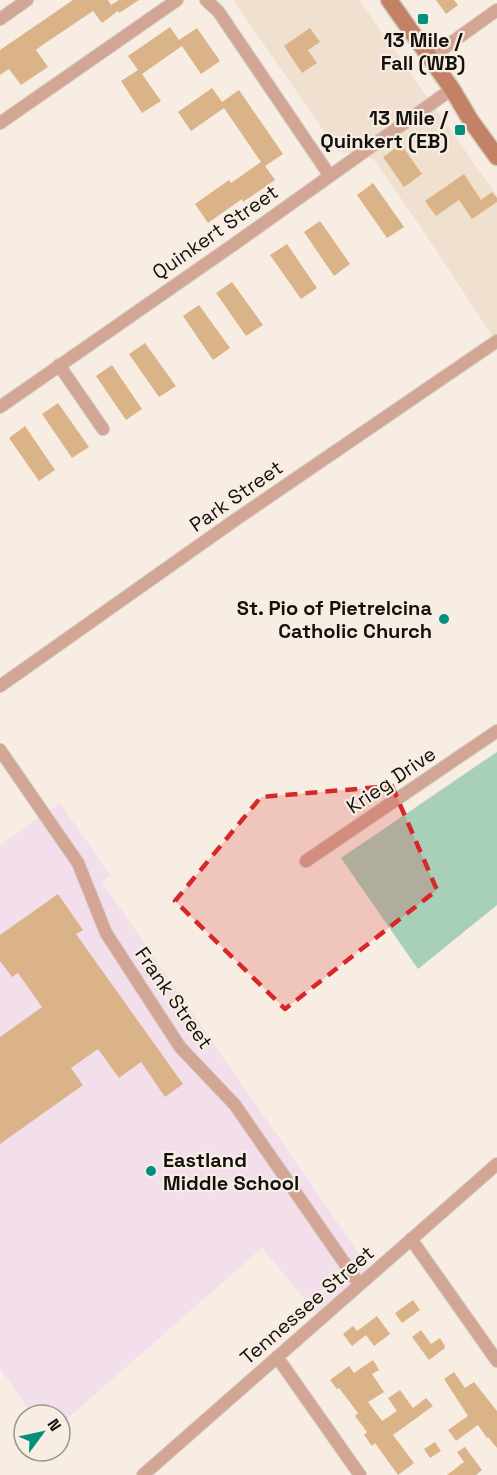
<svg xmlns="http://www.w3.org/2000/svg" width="497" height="1475" viewBox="0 0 497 1475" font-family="'Space Grotesk',sans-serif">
<rect width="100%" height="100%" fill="#f7ede2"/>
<path fill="#efe0cf" d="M233,0h126l138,196v147l-71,-108 -50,-73 -6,-4 -32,-7z"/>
<path fill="#f3deec" d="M60,803l50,72 -8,7 267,386 -53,45 -54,-65 -202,177v-10h-28l-32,-47v-523z"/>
<path fill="#a7cfb9" d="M497,752v153l-79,64 -77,-111z"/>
<path fill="#dbb388" d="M73,0h35l3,5 8,-5h20l-20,13 -1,-2 -16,12 -9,-12 -52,35 -5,4 12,17 -27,18 -12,-16 -9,6v-25z
M436,0h18l4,5 -12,9z
M170,27l9,13 18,-12 23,33 -19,13 -19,-28 -40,28 19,27 -19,12 -21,-32 17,-11 -10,-14z
M310,28l10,14 -12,8 9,13 -15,10 -18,-27z
M212,88l10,14 17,-12 44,64 -18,12 10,14 -32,22 -1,-3 -34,24 -13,-19 34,-24 2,3 30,-21 -37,-54 -33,23 -13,-19z
M401,144l21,30 -18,13 -21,-30z
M464,174l17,26 11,-8 5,6v4l-25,17 -13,-19 -23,16 -11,-15z
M373,183l31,44 -17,11 -30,-43z
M320,221l30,43 -16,12 -30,-44z
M287,244l30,44 -16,11 -31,-44z
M232,282l31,43 -17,11 -30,-43z
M199,305l31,43 -17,12 -30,-44z
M145,343l31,43 -17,11 -30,-43z
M112,365l30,44 -16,11 -30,-44z
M58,403l31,44 -17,11 -30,-44z
M25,426l30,44 -16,11 -30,-43z
M58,894l25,36 -7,4 107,150 -18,13 -24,-35 -22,16 -21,-29 -27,19 12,17 -83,59v-107l42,-30 -24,-34 -6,4 -12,-16v-26z
M413,1300l7,10 -18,13 -7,-10z
M377,1316l13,18 -16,12 -8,-11 -14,11 -9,-12 10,-8 4,5z
M421,1330l10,14 9,-6 5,8 -1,1 1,1 -16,12 -17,-23z
M373,1360l6,10 -7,4 12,18 -16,10 14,19 15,-10 -9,-13 12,-8 13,18 13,-10 7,8 -40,29 21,28 -16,12 -23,-32 -3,3 -8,-11 3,-3 -12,-16 3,-3 -19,-25 -2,1 -7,-9 19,-14 5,7z
M454,1372l11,16 9,-6 23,29v37l-9,-11 -1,1 -9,-13 -22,16 -8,-11 20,-14 -24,-37z
M435,1442l6,9 -11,7 -6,-9z
M465,1447l17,23 -6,5h-29l17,-13 -7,-10z"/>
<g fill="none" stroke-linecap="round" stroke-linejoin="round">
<g stroke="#d3cac0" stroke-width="14">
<path id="minor" d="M206,0l12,11 112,165
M0,19l27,-19
M430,58l67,-48
M0,123l177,-123
M59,365l44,64
M0,407l233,-162 219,-156
M0,686l235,-166 262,-179
M0,750l78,113 28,70 74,114 55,58 124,179
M306,861l191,-130
M411,1239l86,122
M277,1357l83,118
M143,1475l354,-311"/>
</g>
<g stroke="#d3cac0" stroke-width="19">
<path id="secondary" d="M389,0l63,89 19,32 26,36"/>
</g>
<use href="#minor" stroke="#d3a594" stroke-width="12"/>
<use href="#secondary" stroke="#c38166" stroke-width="16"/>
</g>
<path fill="#d62828" fill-opacity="0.2" stroke="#d62828" stroke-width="4.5" stroke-dasharray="12 8" stroke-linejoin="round" d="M392,786l45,104 -152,119 -110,-108 86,-104z"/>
<g fill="#00917e" stroke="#f7ede2" stroke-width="2">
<rect x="417" y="13" width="12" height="12" rx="3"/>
<rect x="454" y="124" width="12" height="12" rx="3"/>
<circle cx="444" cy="619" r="6"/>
<circle cx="151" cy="1171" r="6"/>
</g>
<g text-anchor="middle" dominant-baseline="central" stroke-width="4.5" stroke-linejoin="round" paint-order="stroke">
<g font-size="20" font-weight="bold" fill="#14100d" stroke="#f7ede2" text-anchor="end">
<text x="423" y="40" text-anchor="middle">13 Mile /<tspan x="423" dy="23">Fall (WB)</tspan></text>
<text x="448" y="118">13 Mile /<tspan x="448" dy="23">Quinkert (EB)</tspan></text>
<text x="432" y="608">St. Pio of Pietrelcina<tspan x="432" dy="23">Catholic Church</tspan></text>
<text x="163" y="1160" text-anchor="start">Eastland<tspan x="163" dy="23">Middle School</tspan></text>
</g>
<g font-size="20" fill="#14100d" stroke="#f7ede2">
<text transform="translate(215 232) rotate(-35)">Quinkert Street</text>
<text transform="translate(236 496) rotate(-35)">Park Street</text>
<text transform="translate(391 780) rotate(-34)">Krieg Drive</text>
<text transform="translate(174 998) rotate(55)">Frank Street</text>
<text transform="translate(307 1305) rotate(-41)">Tennessee Street</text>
</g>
</g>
<g transform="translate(42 1433) rotate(57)"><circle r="28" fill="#f7ede2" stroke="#9c958d" stroke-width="1.5"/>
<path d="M0-4.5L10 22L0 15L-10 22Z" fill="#00917e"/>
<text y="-9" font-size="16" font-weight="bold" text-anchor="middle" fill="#14100d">N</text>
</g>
</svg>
